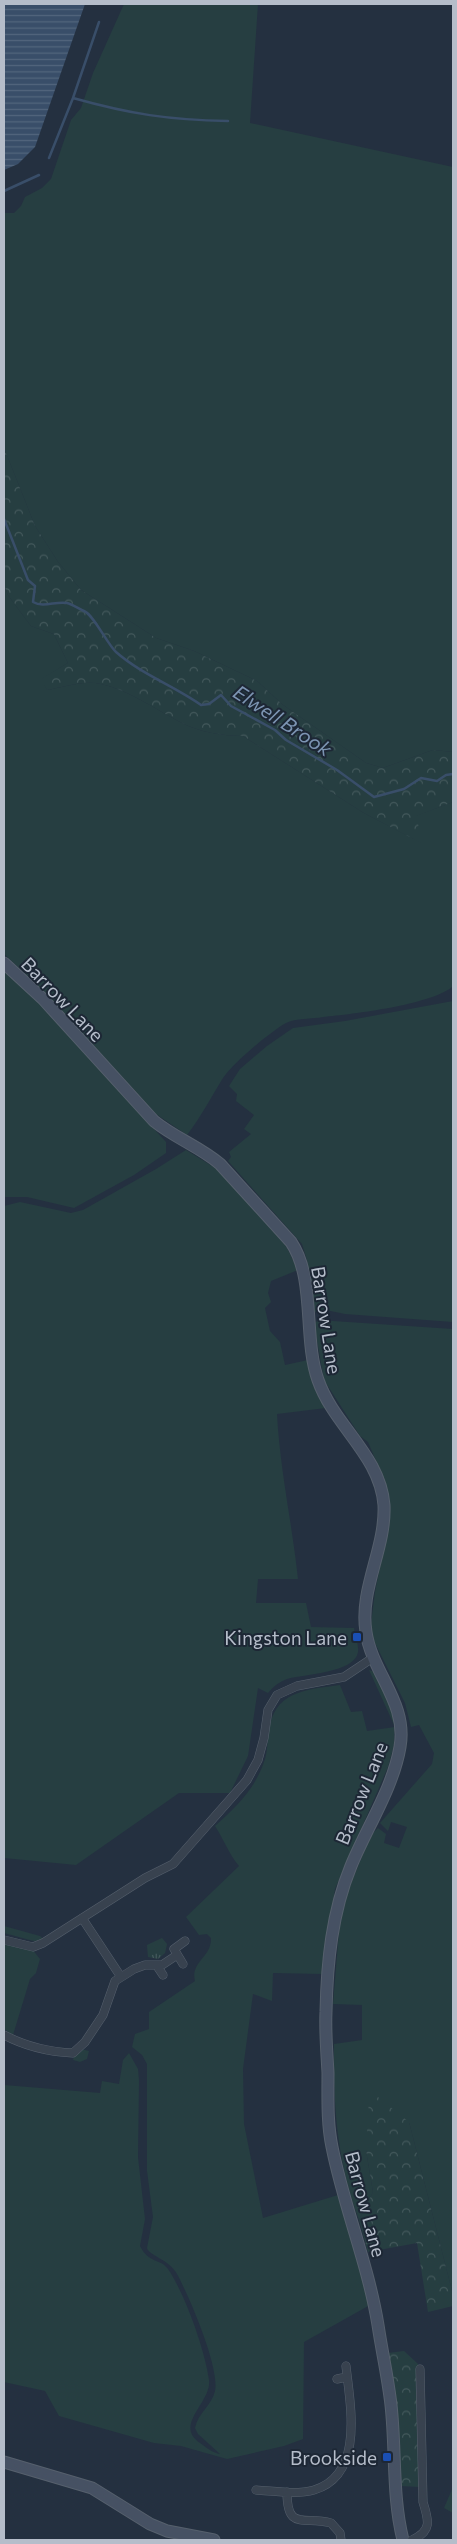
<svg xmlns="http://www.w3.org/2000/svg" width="457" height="2544" viewBox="0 0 457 2544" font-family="Commissioner,sans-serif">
<defs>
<pattern id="forest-crowns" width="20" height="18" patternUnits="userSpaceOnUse" patternTransform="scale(1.25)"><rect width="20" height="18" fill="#263e41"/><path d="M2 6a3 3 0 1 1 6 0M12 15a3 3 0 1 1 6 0" fill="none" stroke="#43585b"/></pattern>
<pattern id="park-tufts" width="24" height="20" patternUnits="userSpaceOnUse" patternTransform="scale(1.25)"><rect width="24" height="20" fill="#263e41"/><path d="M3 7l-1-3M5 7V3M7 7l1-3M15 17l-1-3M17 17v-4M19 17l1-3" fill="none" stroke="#43585b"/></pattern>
<pattern id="water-rules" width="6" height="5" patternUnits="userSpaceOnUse" patternTransform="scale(1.25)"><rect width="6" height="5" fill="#394e69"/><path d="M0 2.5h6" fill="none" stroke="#53667d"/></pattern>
</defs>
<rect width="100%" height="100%" fill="#243040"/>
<path fill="#263e41" d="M124,4h134l-8,119 203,44v585l-20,-2 -50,18 -17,-5 -83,-58 -26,-24 -63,-30 -38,-13 -75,-48 -23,-28 -23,-36 -31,-78v-235h10l7,-7 4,-9 17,-9 9,-9 20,-59 10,-12 12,-35z
M4,585l4,10 23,31 23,8 14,29 -26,16 5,11c17,-3 37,-10 54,-6 32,7 60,30 90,43 15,6 36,9 52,9l121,77 58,30 -7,-27 38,-14 -1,185c-22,18 -99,27 -129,30 -10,2 -28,1 -37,6 -16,9 -53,40 -63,55 -12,19 -22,39 -36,57l-31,-21 -109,-120 -43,-40z
M4,969l14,11 148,162v11l-32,22 -60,33 -47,-11h-23z
M453,1001v321l-108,-8 -19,-4 -12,2 -7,-52 -5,-16 -74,-83 3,-4 -2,-5 22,-18 -7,-5 10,-14 -18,-14 1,-7 -8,-8 11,-17 27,-23 26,-18 52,-7z
M186,1150l31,19 69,77 12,24 -27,11 -3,12 3,9 -6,6 5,23 10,11 5,23 23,-5c4,18 6,34 18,48l-49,6c3,56 15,109 21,165h-40l-2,24h50l5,24 43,1c1,7 5,17 4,24 -3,21 -54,22 -71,27 -8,3 -13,7 -19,14l-10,-5 -10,68 -18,37h-51l-103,72 -72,-7v-652l16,-4 51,11 12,-3 73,-41z
M318,1320l135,9v966l-44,-173 -43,28 7,42 -14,28c-22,-58 -26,-115 -25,-176l28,-4v-35l-29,-1 7,-85 9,-31 22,-53 7,-7 8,6 -2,9 15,5 8,-21 -16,-5 -3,9 -8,-8 52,-59 2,-11 -15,-28 -8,2 -6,-24 -32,-64 -2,-15 4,-32 14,-71 1,-18 -5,-21 -17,-40 -8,-6 -36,-56 -10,-56z
M369,1670l6,2 20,44 -1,29 -6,22 -53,122 -12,85 -50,-1 -1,28 -19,-7 -10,75 1,55 19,94 75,-23 32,110 -66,37 -1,97 -19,7 -57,13 -46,-13 -27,-3 -95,-27 -14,-25 -41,-9v-297l96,8 2,-12 17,3 4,-24 6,-7 9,16 1,12 -1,76 7,62 -5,27c9,18 20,12 28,23 17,25 37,81 41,111 3,22 -36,45 -9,63 7,5 13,10 20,11l-22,-20 -3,-6c3,-15 17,-23 20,-37 5,-23 -26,-95 -38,-117 -8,-15 -28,-18 -30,-26l6,-31 -6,-46v-107l-5,-9 -10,-8 3,-13 14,-5v-17l46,-31c-5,-19 17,-24 16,-43l-4,-4 -8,1 -13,-18 53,-51c-10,-12 -15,-26 -24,-40 21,-19 41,-38 50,-67 3,-10 2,-23 5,-34 7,-35 41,-36 70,-40l11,27 11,-1 5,20 28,-4z
M4,1926l36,10 3,3 -6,3 -33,-9z
M4,1942l28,7 8,10 -4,14 -6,6 -17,56 -9,-6z
M81,2049l8,2 -2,8 -7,3 -7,-2 2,-6z
M453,2487v26l-9,-5z"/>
<path fill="url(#forest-crowns)" d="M4,448l31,78 23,36 23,28 75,48 38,13 63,30 26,24 83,58 17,5 50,-18 20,2v50l-37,14 7,28 -59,-31 -121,-77c-16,0 -37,-3 -52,-9 -30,-13 -58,-36 -90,-43 -17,-4 -37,3 -54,6l-6,-11 27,-16 -14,-29 -23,-8 -23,-31 -4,-10z
M378,2097l31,25 44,173v11l-25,6 -11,-69 -49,9 -9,-32 14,-28 -7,-42 3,-51z
M404,2351l14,13 2,123 -19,-1 -4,-81 -9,-52z"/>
<path fill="url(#park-tufts)" d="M162,1938l5,6 -2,9 -7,6 -10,-2 -1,-12z"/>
<path fill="url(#water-rules)" d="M4,4h81l-50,143 -17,17 -14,6z"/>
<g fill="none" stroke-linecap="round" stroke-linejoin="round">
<path stroke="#394e69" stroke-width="2.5" d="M73,98c57,16 96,22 155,23
M49,158l24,-60 26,-76
M4,191l35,-16
M4,519l24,61 7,6 -2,16c11,6 22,-1 34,1 5,1 12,6 17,8 10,4 23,33 32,41 25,22 58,34 85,53l8,-1 12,-9 10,11 44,24 11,10 51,30 37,27 30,-8 17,-11 16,3 9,-6 7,-1"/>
<g stroke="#56606d" stroke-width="9">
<path id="street" d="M82,1918l39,59
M4,1940l29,7 10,-4 102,-65 28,-14 74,-84 11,-20 6,-22 4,-28 9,-15 20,-9 47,-9 30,-20
M183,1964l-9,-15 11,-8
M157,1966l6,9
M4,2035c21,11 46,17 69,18l12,-11 18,-27 12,-34 19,-12 11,-4h17l15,-10
M337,2379l10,-2
M256,2490c18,1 40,5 58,0 51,-15 36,-86 32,-124
M287,2492c0,39 16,24 44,31l9,10 1,7
M412,2540c20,-9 17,-19 11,-38l-3,-133"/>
</g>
<g stroke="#56606d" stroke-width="13">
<path id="secondary" d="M4,963l39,36 111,122c21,17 46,26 66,43l71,78c25,37 12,96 27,138 16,46 62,75 66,125 2,44 -25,84 -18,127 6,41 42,71 34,115 -7,41 -33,80 -49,119 -19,46 -24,96 -25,146 -1,20 1,41 2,61 0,25 -1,50 4,74 12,60 36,117 46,178 4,27 10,53 13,80 5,45 1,91 12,135
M4,2462l88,26 58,36 17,7 47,9"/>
</g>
<use href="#street" stroke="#38424f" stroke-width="8"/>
<use href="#secondary" stroke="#465163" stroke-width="11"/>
</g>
<g fill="#1a4fb4" stroke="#1d2735" stroke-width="2">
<rect x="352" y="1632" width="10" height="10" rx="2.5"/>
<rect x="382" y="2452" width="10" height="10" rx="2.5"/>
</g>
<g text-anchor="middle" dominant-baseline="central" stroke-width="4" stroke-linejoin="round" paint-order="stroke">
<g font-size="19" fill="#b5bdca" stroke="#1d2735">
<text transform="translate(63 999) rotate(46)">Barrow Lane</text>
<text transform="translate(327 1320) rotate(81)">Barrow Lane</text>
<text transform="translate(361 1793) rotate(-68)">Barrow Lane</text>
<text transform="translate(366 2204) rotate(75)">Barrow Lane</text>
</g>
<g font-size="19" fill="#b5bdca" stroke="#1d2735" text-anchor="end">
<text x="347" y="1637">Kingston Lane</text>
<text x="377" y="2457">Brookside</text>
</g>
<g font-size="20" font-style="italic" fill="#7c94b2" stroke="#1d2735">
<text transform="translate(283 720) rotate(33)">Elwell Brook</text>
</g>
</g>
<rect width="457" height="2544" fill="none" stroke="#b5bdca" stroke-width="10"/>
</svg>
